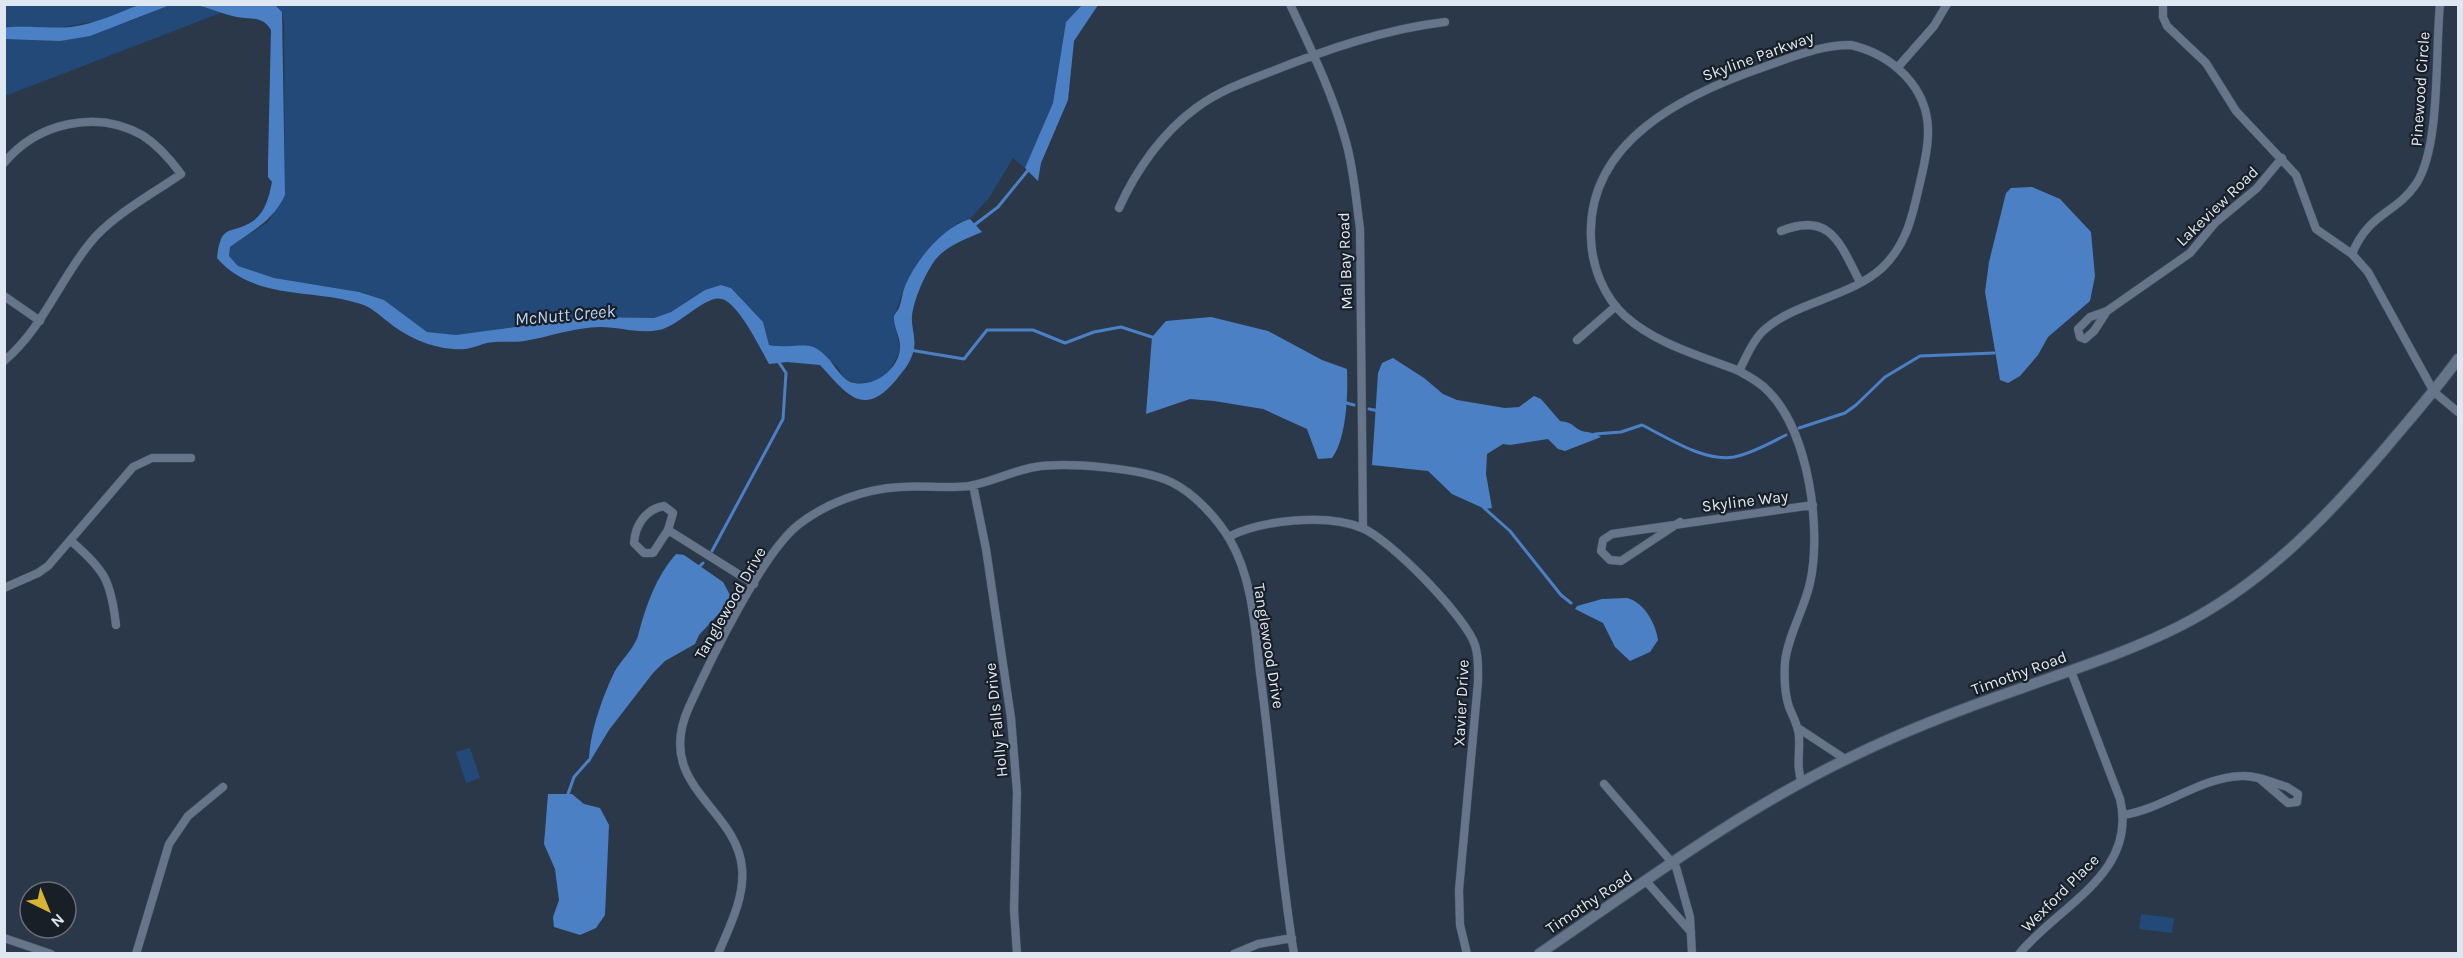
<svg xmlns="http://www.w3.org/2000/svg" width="2463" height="958" viewBox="0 0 2463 958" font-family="Karla,sans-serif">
<rect width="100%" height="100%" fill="#2a384a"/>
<path fill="#234979" d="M5,5h134l-42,16 -38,7 -27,11 28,2 70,-20 40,-16h24l29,7 -218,84z
M275,5h807l-16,17 -13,81 -28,65 -12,-10 -24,40 -19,21 -13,4 -41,44 -11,19 -11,30 6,34 -10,20 -11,10 -9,2 -15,1 -12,-5 -5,-11 -29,-21 -24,2 -16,-3 -6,-23 -32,-34 -10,-3 -16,5 -34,22 -17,6 -64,-1 -134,18 -29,-3 -43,-32 -25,-8 -85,-14 -36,-12 -9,-10 1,-9 38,-25 17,-27 -1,-172 -2,-11z
M470,748l10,30 -14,5 -10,-31z
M2141,914l33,4 -2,15 -33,-4z"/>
<path fill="#4c80c5" d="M254,4l21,1 7,7 3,183c-12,26 -33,36 -55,52l-1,9 9,10 36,12 85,14 25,8 43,32 29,3 134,-18 64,1 17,-6 34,-22 16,-5 10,3 32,34 6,23c13,3 33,-1 41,1 22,6 27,34 44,37 21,4 45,-14 46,-35 1,-10 -7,-22 -6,-32 1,-3 4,-5 5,-8 3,-7 3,-15 6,-22 11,-26 38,-59 65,-67l12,13c-16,7 -36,14 -47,28 -10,14 -21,39 -23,56 -1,11 4,22 2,32 -2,13 -10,22 -18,32 -33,39 -49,14 -76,-15l-33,-3 -18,2c-9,-16 -30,-60 -47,-65 -16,-5 -44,28 -63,31 -21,4 -39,-3 -59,-3 -25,0 -51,10 -76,14 -13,2 -28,-1 -41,3 -11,4 -17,6 -30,5 -24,-2 -47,-12 -66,-28 -9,-7 -15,-13 -26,-17 -48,-16 -107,-3 -144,-46 4,-37 14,-22 36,-37 13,-9 16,-25 19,-39l-4,-5v-14l3,-133c-9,-15 -19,-10 -34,-13 -15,-3 -28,-10 -43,-12z
M139,5h31l-80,31 -30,5 -55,-2v-11c8,-3 51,1 66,-1 24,-3 46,-14 68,-22z
M1082,5h16l-24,36 -6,59 -27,63 -3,18 -13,-13 28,-65 13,-81z
M2032,187l28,12 31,33 4,44 -5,25 -42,36 -10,18 -18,21 -12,7 -8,-3 -15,-88 4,-30 17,-69 5,-5z
M1211,317l57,14 54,29 25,9c1,24 0,69 -15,89l-14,1 -11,-30 -44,-20 -49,-8 -24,-2 -44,15 6,-77 14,-16z
M1393,358l31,20 19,16 14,6 48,8 14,-1 15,-11 7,3 19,22c15,2 12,6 22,10 8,2 12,1 19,6l-36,14 -7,-2 -10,-10 -38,6 -7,-1 -16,10 -1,20 6,34 -7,1 -33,-15 -24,-23 -56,-6 6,-92 4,-10z
M676,554l8,1 39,27 7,13 -4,11 -27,29 -4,9 -30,17 -12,12 -44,57 -20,33c0,-28 12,-62 24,-88 7,-15 23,-27 26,-43 7,-27 18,-57 37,-78z
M1627,598c17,4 29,26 31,42l-8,12 -20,9 -15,-14 -12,-24 -28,-14 2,-3 25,-7z
M548,794h24l12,10 16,4 9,17 -4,90 -9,13 -16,7 -26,-8 -1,-10 6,-17 -4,-31 -11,-25z"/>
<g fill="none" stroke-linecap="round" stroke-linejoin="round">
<path stroke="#4c80c5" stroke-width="3" d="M973,226l25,-19 31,-38
M910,350l54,9 23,-29h46l32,13 29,-11 27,-5 34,11
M1343,402l11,3
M1369,409l10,2
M1799,428l46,-15 11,-8 29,-28 35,-21 74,-3
M1595,434l26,-2 21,-7c26,13 62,37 92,32 19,-4 36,-14 52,-22
M1484,508l26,23 51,64 10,8
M712,551l71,-132 3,-46 -8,-12
M699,567l4,-4
M568,794l6,-17 15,-17"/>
<g stroke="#475362" stroke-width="9">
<path id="street" d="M1290,4c21,45 43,90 56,138 8,28 10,58 14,87l3,299
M2163,4v13l4,9 39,37 30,48 60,64 20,54 36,25 16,18 66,120 24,20
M1851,45c42,10 78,43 77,88 0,19 -5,36 -9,54 -7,31 -13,58 -37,81 -33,30 -89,34 -120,64 -11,11 -16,26 -23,39 -38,-15 -83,-27 -114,-55 -21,-19 -33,-49 -34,-77 -5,-98 94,-145 173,-172 29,-10 56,-22 87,-22z
M1898,67l36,-41 13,-22
M4,163c33,-40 92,-54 138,-28 16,10 28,24 39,39 -27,19 -70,42 -91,69 -31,38 -47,85 -86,118
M1119,208c17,-38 44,-76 77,-100 23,-17 48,-26 74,-36 55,-22 115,-43 175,-50
M1781,231c50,-20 59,13 79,51
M2352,254c17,-42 44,-40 64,-70 25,-38 19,-131 24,-180
M4,296l36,25
M2107,311l-13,20 -9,8 -5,-2 -2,-8 12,-12 17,-6 83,-58 25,-30 42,-35 25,-30
M1577,340l39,-34
M1739,371c11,6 22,12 30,21 40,41 53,138 41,191 -6,27 -22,52 -25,79 -1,16 -1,30 4,45 4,10 10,20 10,30 1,16 -3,31 3,46
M973,485l13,64 25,169 6,74 -3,118 3,44
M1680,522l-59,39 -11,-1 -9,-9 2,-11 9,-6 201,-29
M668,530l-15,23h-9l-10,-10c1,-18 12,-34 30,-37l9,7 -5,17 86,54
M1228,537c34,-17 99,-24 134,-9 28,11 104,89 113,117 4,12 3,25 3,37l-19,208 1,35 7,29
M71,541c34,29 40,40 45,84
M4,588l34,-15 10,-7 85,-99 19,-9h39
M1798,728l47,31
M1604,784l72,83 14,50 2,37
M2123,815c41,-6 77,-38 119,-39 15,-1 31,7 45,11l11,7 -1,8 -9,1 -28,-24
M1646,881l45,51
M4,938l47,16
M136,954l33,-110 19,-28 35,-29
M718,954c11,-26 27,-57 24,-86 -5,-61 -89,-82 -53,-161 21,-46 72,-152 109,-182 28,-22 66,-36 102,-38 23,-2 46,2 69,-1 23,-4 43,-15 66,-19 32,-5 107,1 136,15 23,11 46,36 59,58 24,41 25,94 31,140 12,91 18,183 33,274
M1234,954l24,-10 34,-6
M2019,954c40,-49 119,-80 101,-155l-49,-128"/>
</g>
<g stroke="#475362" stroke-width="12">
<path id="secondary" d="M1539,954c101,-69 201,-144 312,-197 55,-27 113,-49 171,-69 52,-19 106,-36 156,-61 84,-42 146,-107 206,-177 25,-30 51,-59 74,-91"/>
</g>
<use href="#street" stroke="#66758a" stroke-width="8"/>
<use href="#secondary" stroke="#66758a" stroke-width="10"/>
</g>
<g text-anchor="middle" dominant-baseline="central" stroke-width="4.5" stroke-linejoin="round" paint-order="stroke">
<g font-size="16" fill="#dee7f2" stroke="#191f27">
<text transform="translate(1758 56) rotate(-20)">Skyline Parkway</text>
<text transform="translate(2420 89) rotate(-86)">Pinewood Circle</text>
<text transform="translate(2217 206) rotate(-44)">Lakeview Road</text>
<text transform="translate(1345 261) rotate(-92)">Mal Bay Road</text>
<text transform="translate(1745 501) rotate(-7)">Skyline Way</text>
<text transform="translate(730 603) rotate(-60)">Tanglewood Drive</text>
<text transform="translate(1269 646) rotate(81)">Tanglewood Drive</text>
<text transform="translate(2019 673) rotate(-20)">Timothy Road</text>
<text transform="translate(1461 703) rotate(-87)">Xavier Drive</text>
<text transform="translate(996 720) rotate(-96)">Holly Falls Drive</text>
<text transform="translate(2060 893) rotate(-45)">Wexford Place</text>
<text transform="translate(1589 902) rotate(-34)">Timothy Road</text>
</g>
<g font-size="18" font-style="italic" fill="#b8d4f9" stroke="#191f27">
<text transform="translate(565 315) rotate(-5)">McNutt Creek</text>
</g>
</g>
<rect width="2463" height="958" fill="none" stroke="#dee7f2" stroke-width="12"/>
<g transform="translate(48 910) rotate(137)"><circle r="28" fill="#191f27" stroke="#686f78" stroke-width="1.5"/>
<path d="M0-4.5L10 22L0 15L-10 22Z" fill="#d8b434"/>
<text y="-9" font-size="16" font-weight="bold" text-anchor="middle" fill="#dee7f2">N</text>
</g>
</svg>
